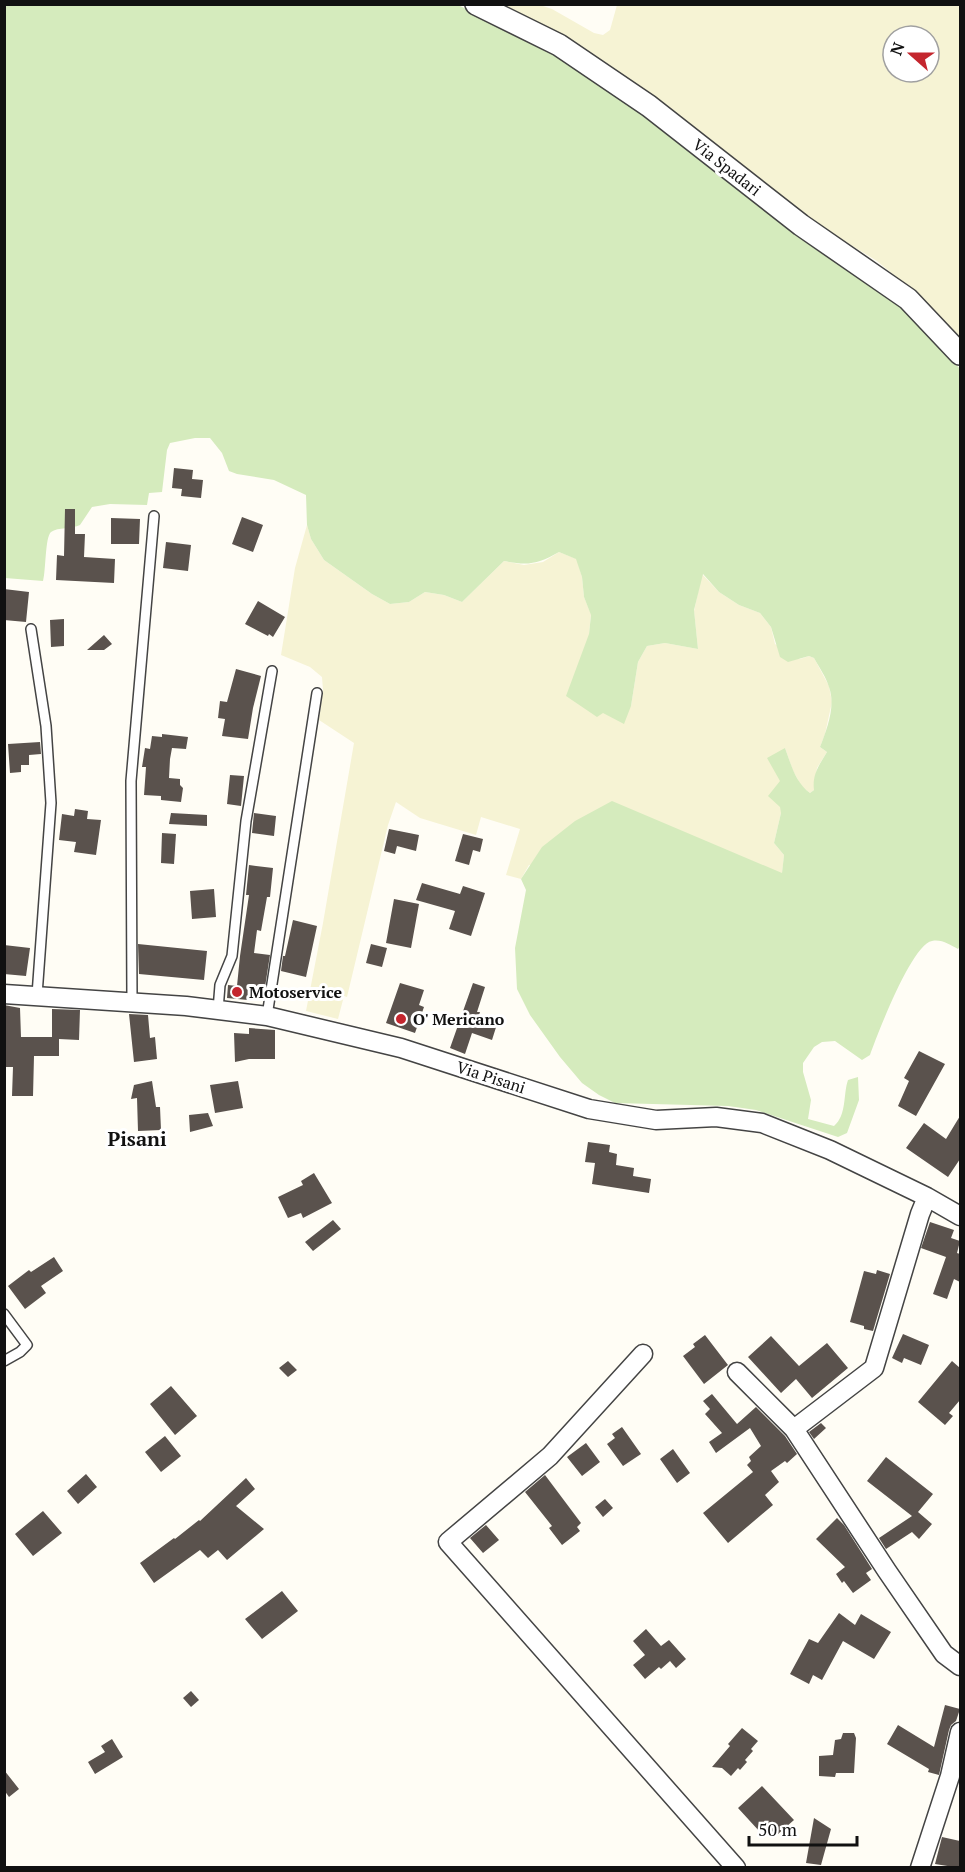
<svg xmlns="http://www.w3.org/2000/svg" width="965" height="1872" viewBox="0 0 965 1872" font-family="'PT Serif',serif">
<rect width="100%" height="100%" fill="#fffdf5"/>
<path fill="#f6f3d4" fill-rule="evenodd" d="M490,5h50l12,4 42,24 9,2 7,-5 7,-25h343v334l-41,-43 -42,-35 -74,-45zM893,36h36v36h-36z
M307,525l4,14 13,21 48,34 18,10 19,-2 16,-10 19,3 18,7 42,-41 20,4 19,-3 16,-10 18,7 5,18 2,20 7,17 -2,20 13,79 29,-7 7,-44 9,-16 18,-3 33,6 -4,-38 8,-37 17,18 20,13 21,8 11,14 4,17 25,15 9,-3 5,2 15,28 3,16 -7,32 -5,13 7,5 -10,16 -3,22 -4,3 -8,-6 -9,-16 -8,-23 -5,33 1,32 -7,30 10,12 -2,19 -49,-21 -204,12 -8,14 -15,-4 14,-46 -39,-12 -5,18 -56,-17 -24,-16 -8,23 -41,172 -3,-1 -6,23 -32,-8 17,-88 31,-180 -35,-23 4,-30 -1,-13 -12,-10 -29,-12 14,-87z"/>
<path fill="#d5ebbd" d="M4,5h454l98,47 85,57 259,190 60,70v577l-2,3c-8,-4 -16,-10 -26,-8 -20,3 -55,94 -62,114l-8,5 -27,-19 -13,1 -8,5 -11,16v9l8,28 -3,19 26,7c13,-11 9,-32 14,-46l10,-3 1,23 -12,33 -9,4 -82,-27 -28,-4 -113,-3 -16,-8 -17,-12 -22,-26 -30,-42 -13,-26 -2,-41 11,-58 -5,-11 21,-32 33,-26 37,-20 170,72 2,-18 -10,-12 7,-30 -1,-6 -12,-11 12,-15 -13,-23 18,-10c6,16 10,34 25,45l4,-3c-2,-15 5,-25 13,-38l-7,-5c7,-18 16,-41 9,-60 -3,-10 -10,-20 -15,-29l-5,-2 -21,6 -8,-5 -9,-30 -11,-14 -21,-8 -20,-13 -16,-18 -9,36 4,39 -33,-6 -18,3 -9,16 -7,44 -7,18 -21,-11 -6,4 -31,-21 23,-62 2,-19 -7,-18 -2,-20 -6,-18 -17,-7c-21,12 -31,14 -55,9l-42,41 -18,-7 -19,-3 -16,10 -19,2 -18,-10 -48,-34 -13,-21 -4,-14 -1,-30 -32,-15 -37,-6 -8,-3 -7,-18 -12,-15h-15l-25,5 -3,7 -5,42 -13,1 -2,12 -37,-1 -18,3 -12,18c-8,4 -22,2 -29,7 -6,5 -5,39 -8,49l-38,-3z"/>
<path fill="#5a524d" d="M174,468l19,2 -1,9 11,1 -2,18 -20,-2 1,-7 -10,-1z
M65,509h10v25h10l-1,23 31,2 -1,24 -58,-3 1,-25 7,1z
M242,517l21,8 -10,27 -21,-8z
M111,518l29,1 -1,25h-28z
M166,542l25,3 -3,26 -25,-3z
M4,589l25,3 -3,30 -22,-2z
M258,601l27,16 -12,20 -4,-3 -1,2 -23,-12z
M64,619v27l-13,1 -1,-27z
M104,635l8,9 -8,6h-17z
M236,669l25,7 -8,32 -5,31 -26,-3 3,-17 -7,-1 2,-17 7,1z
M162,734l26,3 -2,12 -14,-1 -2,11 -1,19 11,1v6l3,3 -2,14 -20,-2v-4l-17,-1 2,-28h-4l3,-19 5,1 2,-13 10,1z
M40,742l1,12 -12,1v10h-8v7l-11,1 -2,-29z
M230,775l14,1 -3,30 -14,-2z
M75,809l13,2 -1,8 14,1 -5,35 -22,-3 2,-10 -17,-2 3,-26 12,2z
M171,813l36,2v11l-38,-2z
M254,813l22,3 -2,20 -22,-3z
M389,829l30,6 -3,16 -19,-5 -2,8 -11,-3z
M162,833l14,1 -2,30 -13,-1z
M463,834l20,5 -3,13 -7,-2 -4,15 -14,-4z
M249,865l24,3 -3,29h-3l-6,34 -4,-1 -3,23 16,2 -5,32 -11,-1v4h-5l-1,10 -21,-2 1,-13 9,1 3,-30 9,-61h-3z
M422,883l38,11 3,-8 22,7 -14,43 -22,-7 6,-18 -39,-11z
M214,889l2,28 -24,2 -2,-28z
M394,899l25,5 -8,44 -25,-5z
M293,920l24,6 -11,51 -25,-6 2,-15h2z
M138,944l69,7 -3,29 -65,-6z
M371,944l16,4 -5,19 -16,-4z
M4,945l26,3 -4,28 -22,-2z
M400,983l24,7 -5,15 5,2 -9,26 -29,-10z
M473,983l12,4 -8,25h3l-1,3 19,6 -6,19 -20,-7 -7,21 -15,-6z
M4,1005l16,3 1,29h31v-28l28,1 -1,30 -20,-1v17h-25l-1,40h-21l1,-29h-9z
M129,1014l19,1 2,23 5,-1 2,22 -23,3z
M249,1028l26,2v29h-26l-14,3 -1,-29 15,1z
M919,1051l26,13 -29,52 -18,-10 11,-25 -5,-3z
M152,1081l4,26h4l1,23 -23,1 -1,-33 -6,1 3,-14z
M238,1081l5,27 -28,5 -5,-28z
M208,1113l5,13 -23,6 -1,-17z
M960,1116v43l-12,18 -42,-29 18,-25 22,16z
M588,1142l22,3 -1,7 8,2 -1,11 18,3 -1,8 18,3 -2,14 -57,-9 3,-21 -10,-1z
M314,1173l18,30 -29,15 -2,-5 -13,5 -10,-21 25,-12 -2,-4z
M333,1220l8,9 -28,22 -8,-9z
M930,1222l24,8 -3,8 9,3 -3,12 3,1v28l-6,-3 -7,20 -14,-5 13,-37 -25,-9z
M54,1257l9,14 -22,15 5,7 -21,16 -17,-23 21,-16 2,2z
M877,1270l13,4 -17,57 -9,-2v-3l-14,-4 14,-51 12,3z
M903,1334l26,11 -8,20 -17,-7 -2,5 -10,-5z
M705,1335l23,30 -24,19 -21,-28 12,-9 -2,-3z
M771,1336l28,30 28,-23 21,25 -36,30 -16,-19 -15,14 -33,-36z
M288,1361l9,9 -9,7 -9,-9z
M952,1361l8,7v32l-11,13 4,3 -8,9 -27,-23z
M171,1386l26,30 -22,19 -25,-31z
M712,1394l25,30 19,-17 29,29 12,18 -10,9 -2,-2 -14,10 8,11 -14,13 8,10 -45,38 -25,-30 50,-41 -6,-7 4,-4 -2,-4 12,-11 -11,-18 -34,25 -7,-11 13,-9 -17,-19 5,-5 -7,-8z
M821,1423l5,5 -12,11 -5,-7z
M622,1427l19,27 -18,12 -16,-22 8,-6 -3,-4z
M165,1436l16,20 -20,16 -16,-20z
M586,1443l14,19 -18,14 -15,-19z
M673,1449l17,24 -13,10 -17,-24z
M886,1457l47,37 -15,18 14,12 -13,15 -7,-7 -26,17 -7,-11 33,-22 -45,-35z
M86,1474l11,13 -19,17 -11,-13z
M545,1475l36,48 -4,4 3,4 -18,14 -13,-17 3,-2 -27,-34z
M246,1478l9,11 -19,17 28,23 -37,31 -9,-10 -10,8 -8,-8 -46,33 -14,-20 34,-25 1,1 24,-19 1,1z
M605,1499l8,9 -10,9 -8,-10z
M43,1511l19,22 -29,23 -18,-22z
M837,1518l7,7 28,44 -6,4 5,7 -18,13 -9,-12 -2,2 -6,-9 9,-7 -29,-28z
M486,1525l13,15 -16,13 -13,-15z
M282,1591l16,20 -36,28 -17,-20z
M839,1613l16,12 6,-11 30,18 -17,27 -31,-18 -21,39 -9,-5 -4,9 -19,-10 19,-35 9,4z
M646,1629l15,17 8,-6 17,19 -10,9 -6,-7 -9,8 -2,-2 -14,12 -12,-14 12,-10 -12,-14z
M191,1691l8,9 -8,7 -8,-9z
M945,1705l15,4 -4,12 -5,4 -2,5 -10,45 -11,-3 1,-3 -42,-25 11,-19 36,22z
M742,1728l16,13 -7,8 2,2 -8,9 2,2 -7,8 -2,-2 -7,8 -9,-8 -10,-1 18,-21 -2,-2z
M843,1733h11l2,5 -2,35h-18l-1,4 -16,-1v-20l14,-1 2,-15 6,-1z
M112,1739l11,18 -28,17 -7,-12 17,-10 -4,-6z
M4,1770l15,19 -10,8 -5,-7z
M762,1786l32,34 -16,14 -4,-4 -5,5 -6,-6 -3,3 -22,-24z
M814,1818l17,11 -10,36 -15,-2z
M942,1837l18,4v27l-25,-4z"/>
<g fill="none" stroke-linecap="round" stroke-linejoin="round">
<g stroke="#444" stroke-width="12">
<path id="service" d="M31,629l15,97 5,77 -14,192
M132,1002l-1,-221 23,-265
M218,1010l2,-25 12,-29 14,-135 26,-150
M267,1016l50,-323
M4,1314l23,31 -7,7 -16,9"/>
</g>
<g stroke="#444" stroke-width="21">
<path id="minor" d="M4,994l182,12 81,10 134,32 188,61 67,11 60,-3 46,6 68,27 97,47 33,19
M643,1354l-93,102 -102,86 288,326
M737,1372l57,57 93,142 57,83 16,12
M794,1429l80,-61 46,-154 7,-17
M920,1868l30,-92 10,-44"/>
</g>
<g stroke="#444" stroke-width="24">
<path id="tertiary" d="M476,4l83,41 90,61 152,119 107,74 52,55"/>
</g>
<use href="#service" stroke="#fff" stroke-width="9"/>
<use href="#minor" stroke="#fff" stroke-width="18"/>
<use href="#tertiary" stroke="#fff" stroke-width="21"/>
</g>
<g fill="#c4262e" stroke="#fff" stroke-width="2">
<circle cx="237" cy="992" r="6"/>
<circle cx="401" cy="1019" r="6"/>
</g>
<g text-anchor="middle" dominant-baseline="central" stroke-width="6" stroke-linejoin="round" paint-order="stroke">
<g font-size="16" fill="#111" stroke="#fff">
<text transform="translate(727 167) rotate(38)">Via Spadari</text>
<text transform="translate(491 1077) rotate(18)">Via Pisani</text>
</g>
<g font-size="16" font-weight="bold" fill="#111" stroke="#fff" text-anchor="start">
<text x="249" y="992">Motoservice</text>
<text x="413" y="1019">O' Mericano</text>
</g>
<g font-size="20" font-weight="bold" fill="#111" stroke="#fff">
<text x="137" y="1138">Pisani</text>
</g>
</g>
<rect width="965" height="1872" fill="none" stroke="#111111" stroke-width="12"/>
<g transform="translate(911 54) rotate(291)"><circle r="28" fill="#ffffff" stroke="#a0a0a0" stroke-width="1.5"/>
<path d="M0-4.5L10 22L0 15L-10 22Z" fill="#c4262e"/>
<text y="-9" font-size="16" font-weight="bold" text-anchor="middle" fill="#111111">N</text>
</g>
<path d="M749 1836v9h108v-9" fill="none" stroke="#111111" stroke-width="3"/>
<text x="758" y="1836" font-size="18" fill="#111111" stroke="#ffffff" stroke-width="4.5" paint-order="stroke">50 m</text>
</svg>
